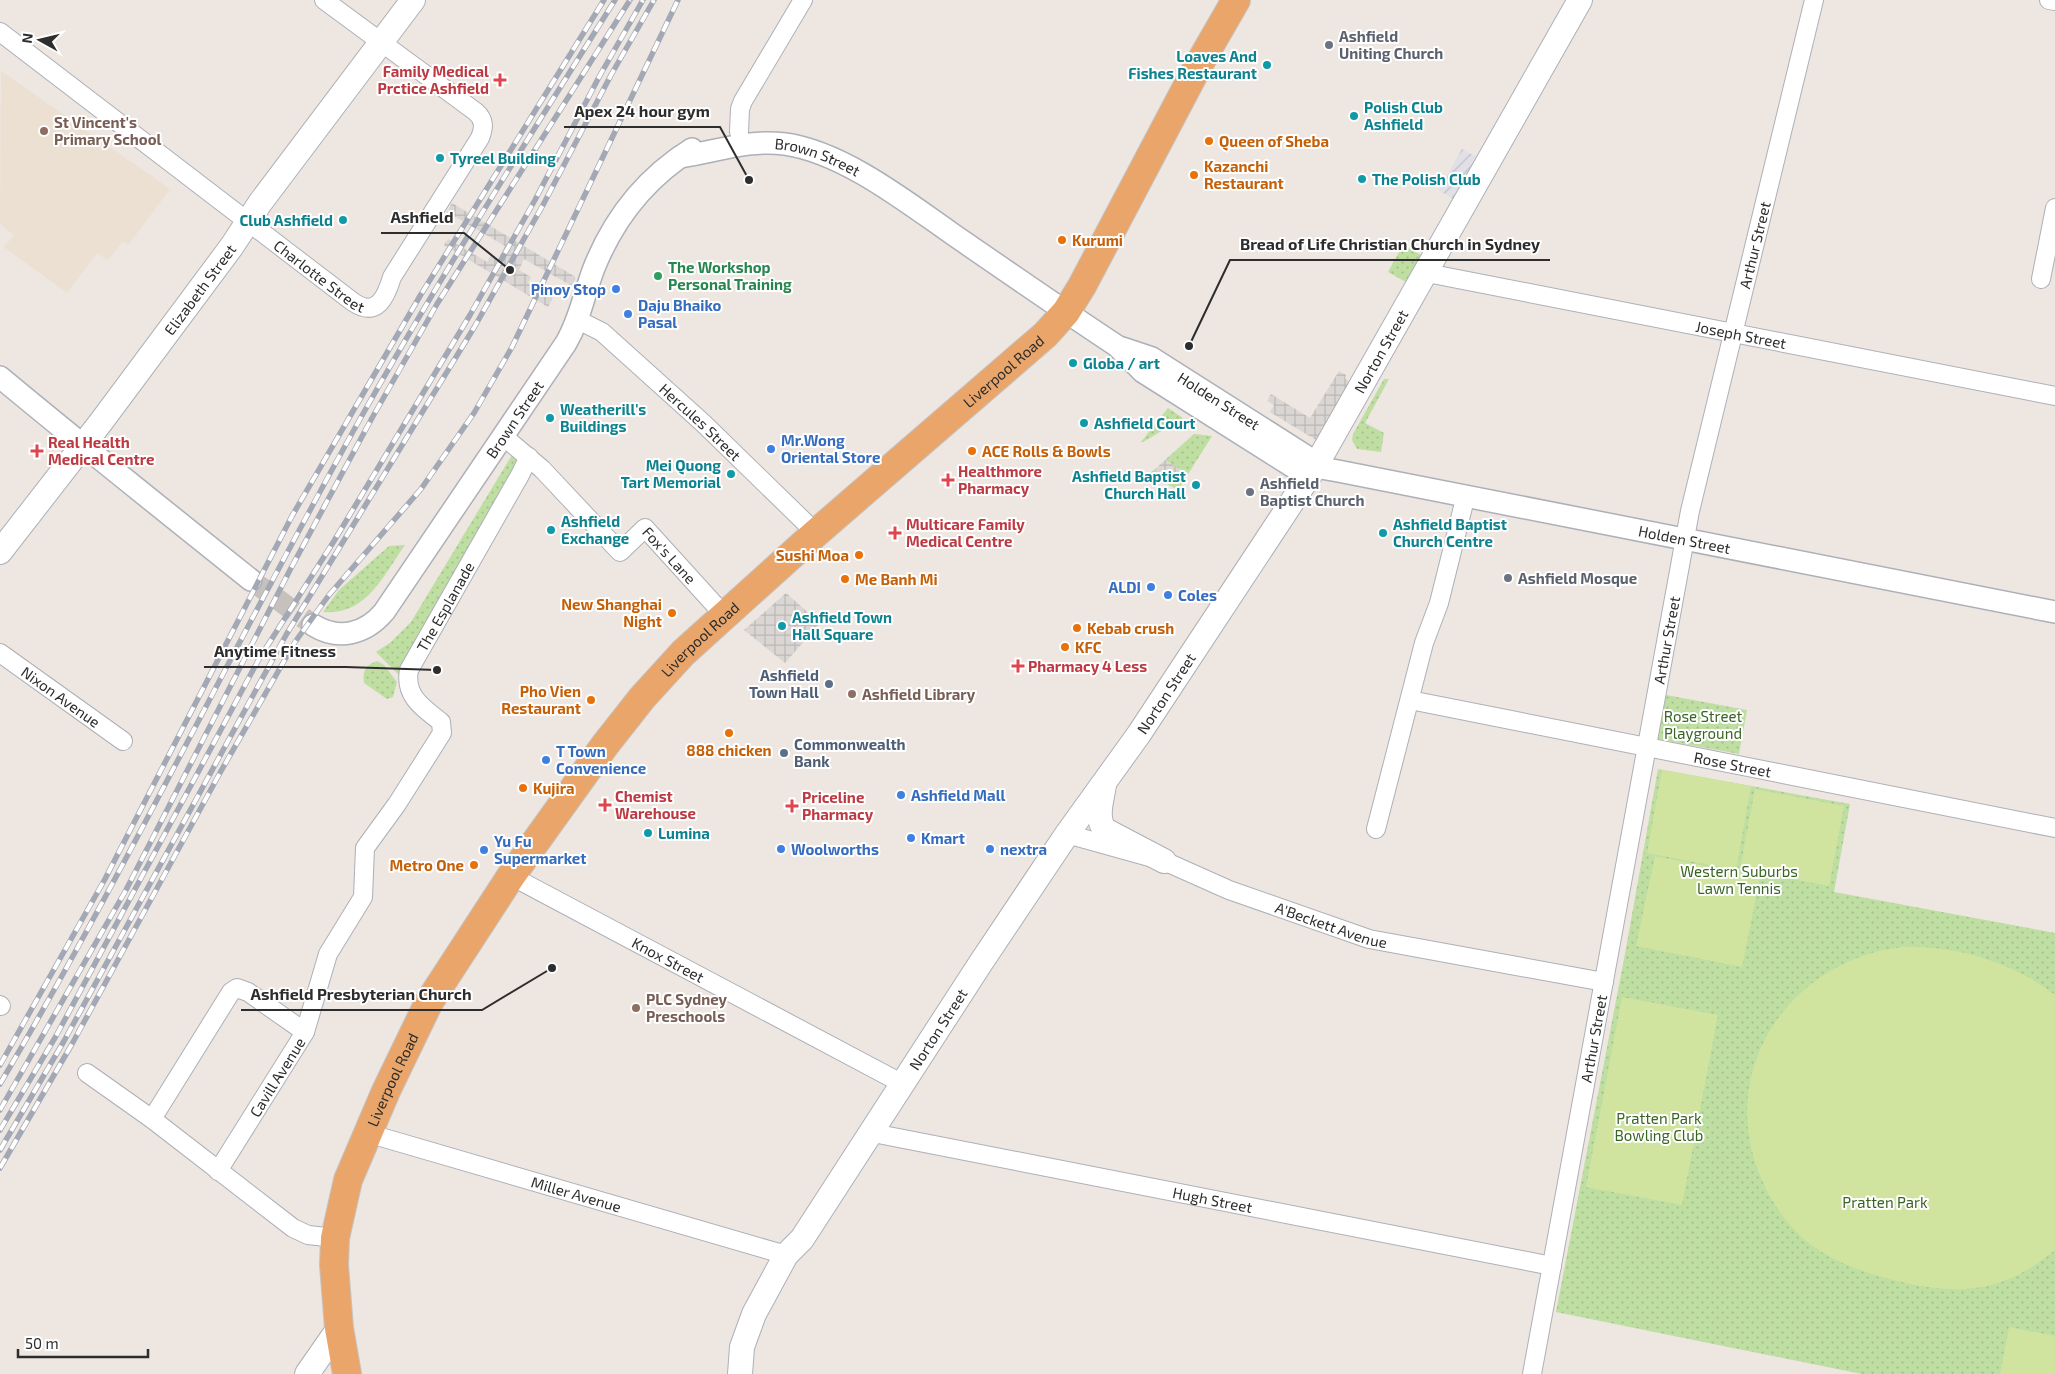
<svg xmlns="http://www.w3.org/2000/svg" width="2055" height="1374" viewBox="0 0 2055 1374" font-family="'Exo 2',sans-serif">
<defs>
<pattern id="industrial-furrows" width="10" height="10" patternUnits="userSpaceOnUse" patternTransform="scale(1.25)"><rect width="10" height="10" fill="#e1e0e6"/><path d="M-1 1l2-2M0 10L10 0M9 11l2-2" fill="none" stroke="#c1c0c6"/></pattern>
<pattern id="green-dots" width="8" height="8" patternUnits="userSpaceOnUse" patternTransform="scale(1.25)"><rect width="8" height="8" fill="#bedea2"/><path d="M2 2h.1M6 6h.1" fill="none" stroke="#a4bf8c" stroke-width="1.8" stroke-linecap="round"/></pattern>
<pattern id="plaza-grid" width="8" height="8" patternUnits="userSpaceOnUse" patternTransform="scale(1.25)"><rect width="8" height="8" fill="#d9d6d3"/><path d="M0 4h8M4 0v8" fill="none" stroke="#bbb8b5"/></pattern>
</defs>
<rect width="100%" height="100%" fill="#ede6e1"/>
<path fill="url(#industrial-furrows)" d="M1462,149l15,8 -24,42 -14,-9z"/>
<path fill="#ece0d2" d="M1,71l169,118 -42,56 -5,-4 -15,19 -11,-7 -30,40 -63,-46 10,-12 -14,-11z"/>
<path fill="url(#green-dots)" d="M1403,245l18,10 -15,27 -18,-10z
M1384,379h5l-24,44 19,10 -3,19 -24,-3 -5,-9 1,-6z
M1168,408l15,10 -40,24h-2z
M1194,434l18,2 -34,54 -29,-16 5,-4 20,12 7,-12 -16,-10z
M512,455l7,6 -118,216 -25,-25 15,-10 20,-20z
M405,545c-22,31 -39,71 -82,67l16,-22 50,-44z
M377,661l7,4 13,17 -4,15 -6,2 -23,-16c-2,-12 2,-18 13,-22z
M1666,695l81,15 -8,44 -81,-15z
M1658,769l192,35 -16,88 221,41v441h-193l-306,-62 69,-358z"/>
<path fill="#d0e49f" d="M1662,770l89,16 -15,84 -89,-17z
M1755,789l89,17 -15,80 -89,-17z
M1655,856l105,21 -18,90 -106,-21z
M1902,947c53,-2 111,15 153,48v255c-48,40 -89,46 -149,33 -35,-8 -71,-19 -100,-42 -21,-18 -37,-42 -47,-68 -42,-107 33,-213 143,-226z
M1622,997l96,18 -36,190 -96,-18z
M2009,1327l46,9v38h-55z"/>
<path fill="url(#plaza-grid)" d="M452,203l122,73 1,3 -3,7 -48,-27 -5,11 12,7 -3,6 25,15 -5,9 -104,-62 4,-6 39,23 4,-7 7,4 7,-13 -58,-34z
M1339,371l7,4 -1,3 5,5 -34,57 -46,-28 4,-7 -7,-4 4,-7 39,24z
M1165,460l16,10 -7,12 -20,-12z
M786,593l34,30 -35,40 -41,-33z"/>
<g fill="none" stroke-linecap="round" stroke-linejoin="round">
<path stroke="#c7c1bd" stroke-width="21" stroke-dasharray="21 11" stroke-linecap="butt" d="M251,580l62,45"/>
<g stroke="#adb0b8" stroke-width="20">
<g id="minor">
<path d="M2049,0l6,1"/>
<path id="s1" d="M0,32l353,270c24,16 33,-5 39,-25l88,-139c4,-10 5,-18 -4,-26l-152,-112"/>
<path d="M739,132l1,-23 3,-8 60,-101"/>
<path id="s2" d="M1427,273l628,123"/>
<path d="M2041,279l14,-71"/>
<path id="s3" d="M578,320l24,12 101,91 113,110"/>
<path id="s4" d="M503,436l39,33 78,83 25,-24 79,87"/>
<path id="s5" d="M0,653l123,88"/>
<path id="s6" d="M1410,700l645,128"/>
<path d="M1376,829l48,-186 15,-40 27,-108"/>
<path id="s7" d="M1067,834l97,27 65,29 140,49 235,43"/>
<path id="s8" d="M511,876l392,208"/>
<path d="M0,1005l1,1"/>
<path id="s9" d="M305,1032l23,-78 35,-57 2,-49 32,-44 45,-71 -1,-11c-18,-14 -37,-26 -32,-52l111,-195 9,-18"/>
<path d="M87,1073l65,46 141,109 15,7 27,3"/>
<path d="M152,1119l79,-127 6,-4 11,4 57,40 -87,139"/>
<path id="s10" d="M367,1133l419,122"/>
<path id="s11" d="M873,1133l679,133"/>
<path id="s12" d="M1532,1374l158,-863 124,-511"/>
</g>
</g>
<g stroke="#adb0b8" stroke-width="24">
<g id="tertiary">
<path id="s13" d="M680,157c35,-5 69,-18 105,-13 57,8 119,56 166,89 55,38 110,76 166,113l26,26 155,98 17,-3 23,4 717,141"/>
<path id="s14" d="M1122,348l30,10 154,98 9,11"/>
<path d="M0,377c83,69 167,136 251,203"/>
<path id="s15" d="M313,625c26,16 52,9 71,-13l182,-269c14,-24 18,-49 28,-75 20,-50 53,-91 98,-119"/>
</g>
</g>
<g stroke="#adb0b8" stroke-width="26">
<g id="secondary">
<path id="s16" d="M0,552l101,-130 131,-176 28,-43 153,-203"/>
<path d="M1104,785c-2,14 -9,33 1,45l59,31"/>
<path d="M307,1374l32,-46"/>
<path id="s17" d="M740,1374l2,-27 12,-33 32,-59 16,-16 178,-275 87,-130 72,-100 176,-267 265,-467"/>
</g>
</g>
<g stroke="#c4c4c4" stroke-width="30">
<g id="trunk">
<path id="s18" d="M347,1374l-8,-46 -5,-63 1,-27 13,-58 38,-89 43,-89 82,-126 94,-131 37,-47 41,-45 133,-120 229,-198 21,-23 16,-26 116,-220 38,-66"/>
</g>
</g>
<use href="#minor" stroke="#fff" stroke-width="18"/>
<use href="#tertiary" stroke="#fff" stroke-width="21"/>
<use href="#secondary" stroke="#fff" stroke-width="24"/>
<use href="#trunk" stroke="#eaa66a" stroke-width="28"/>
<g stroke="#a3a8b5" stroke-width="5.5">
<path id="rail" d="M0,1065l105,-186 187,-363 128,-220 184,-296
M0,1084c130,-220 239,-450 364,-672 79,-140 166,-276 251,-412
M0,1110l126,-220 164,-320 82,-152 65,-114 193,-304
M0,1130l56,-94 203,-377 75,-118 136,-226 65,-115 64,-123 44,-77
M0,1150l64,-109 222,-406 189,-309 68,-121 68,-130 43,-75
M0,1168l72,-124 149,-273 74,-129 34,-47 92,-106 53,-76 38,-66 166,-347"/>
</g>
<use href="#rail" stroke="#fff" stroke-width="4" stroke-dasharray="11" stroke-linecap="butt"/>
</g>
<g fill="#6b7280" stroke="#fff" stroke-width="2">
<circle cx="1329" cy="45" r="5"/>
<circle cx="1250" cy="492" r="5"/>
<circle cx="1508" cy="578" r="5"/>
</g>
<g fill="#0f9aa8" stroke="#fff" stroke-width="2">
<circle cx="1267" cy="65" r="5"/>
<circle cx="1354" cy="116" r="5"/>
<circle cx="440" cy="158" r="5"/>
<circle cx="1362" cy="179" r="5"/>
<circle cx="343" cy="220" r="5"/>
<circle cx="1073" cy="363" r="5"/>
<circle cx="550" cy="418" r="5"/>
<circle cx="1084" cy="423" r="5"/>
<circle cx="731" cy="474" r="5"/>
<circle cx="1196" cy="485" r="5"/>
<circle cx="551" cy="530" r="5"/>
<circle cx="1383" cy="533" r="5"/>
<circle cx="782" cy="626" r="5"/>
<circle cx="648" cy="833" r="5"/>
</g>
<g fill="#e0444e" stroke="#fff" stroke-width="2">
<path d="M497.5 72.5h5v5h5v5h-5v5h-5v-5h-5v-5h5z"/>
<path d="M34.5 443.5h5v5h5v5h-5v5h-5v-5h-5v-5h5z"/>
<path d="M945.5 472.5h5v5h5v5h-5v5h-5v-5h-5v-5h5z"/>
<path d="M892.5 525.5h5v5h5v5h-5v5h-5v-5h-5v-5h5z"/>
<path d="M1015.5 658.5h5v5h5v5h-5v5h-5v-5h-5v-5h5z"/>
<path d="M602.5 797.5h5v5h5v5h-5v5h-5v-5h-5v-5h5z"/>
<path d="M789.5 798.5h5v5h5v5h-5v5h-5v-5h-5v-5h5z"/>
</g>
<g fill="#8d6e63" stroke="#fff" stroke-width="2">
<circle cx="44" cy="131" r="5"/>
<circle cx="852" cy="694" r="5"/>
<circle cx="636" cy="1008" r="5"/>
</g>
<g fill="#e8710a" stroke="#fff" stroke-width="2">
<circle cx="1209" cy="141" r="5"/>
<circle cx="1194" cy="175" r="5"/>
<circle cx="1062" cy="240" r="5"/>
<circle cx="972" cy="451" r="5"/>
<circle cx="859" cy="555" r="5"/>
<circle cx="845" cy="579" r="5"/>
<circle cx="672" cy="613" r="5"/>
<circle cx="1077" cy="628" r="5"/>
<circle cx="1065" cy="647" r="5"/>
<circle cx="591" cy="700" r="5"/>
<circle cx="729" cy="733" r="5"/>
<circle cx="523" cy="788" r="5"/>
<circle cx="474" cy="865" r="5"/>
</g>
<circle fill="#2e9e5b" stroke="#fff" stroke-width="2" cx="658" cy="276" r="5"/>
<g fill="#3f7fe0" stroke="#fff" stroke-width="2">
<circle cx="616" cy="289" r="5"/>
<circle cx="628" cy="314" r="5"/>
<circle cx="771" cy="449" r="5"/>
<circle cx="1151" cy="587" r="5"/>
<circle cx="1168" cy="595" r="5"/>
<circle cx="546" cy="760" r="5"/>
<circle cx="901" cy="795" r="5"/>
<circle cx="911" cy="838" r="5"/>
<circle cx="781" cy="849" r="5"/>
<circle cx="990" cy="849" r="5"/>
<circle cx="484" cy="850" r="5"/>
</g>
<g fill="#5c6f8a" stroke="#fff" stroke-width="2">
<circle cx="829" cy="684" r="5"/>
<circle cx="784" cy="753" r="5"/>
</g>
<g text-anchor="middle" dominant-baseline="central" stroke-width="4" stroke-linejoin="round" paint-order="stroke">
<g font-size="15" font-weight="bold" fill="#5b616d" stroke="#fff" text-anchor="start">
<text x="1339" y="36">Ashfield<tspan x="1339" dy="17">Uniting Church</tspan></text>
<text x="1260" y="483">Ashfield<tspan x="1260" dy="17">Baptist Church</tspan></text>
<text x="1518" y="578">Ashfield Mosque</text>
</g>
<g font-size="15" font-weight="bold" fill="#0d838f" stroke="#fff" text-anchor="start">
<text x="1257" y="56" text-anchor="end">Loaves And<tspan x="1257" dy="17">Fishes Restaurant</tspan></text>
<text x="1364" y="107">Polish Club<tspan x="1364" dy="17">Ashfield</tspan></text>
<text x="450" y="158">Tyreel Building</text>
<text x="1372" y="179">The Polish Club</text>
<text x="333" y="220" text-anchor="end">Club Ashfield</text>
<text x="1083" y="363">Globa / art</text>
<text x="560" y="409">Weatherill's<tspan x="560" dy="17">Buildings</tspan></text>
<text x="1094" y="423">Ashfield Court</text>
<text x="721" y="465" text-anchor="end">Mei Quong<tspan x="721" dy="17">Tart Memorial</tspan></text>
<text x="1186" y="476" text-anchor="end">Ashfield Baptist<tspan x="1186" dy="17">Church Hall</tspan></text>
<text x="561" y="521">Ashfield<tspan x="561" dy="17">Exchange</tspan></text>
<text x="1393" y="524">Ashfield Baptist<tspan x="1393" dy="17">Church Centre</tspan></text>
<text x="792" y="617">Ashfield Town<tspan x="792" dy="17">Hall Square</tspan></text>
<text x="658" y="833">Lumina</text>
</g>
<g font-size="15" font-weight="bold" fill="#be3a42" stroke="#fff" text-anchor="start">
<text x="489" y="71" text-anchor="end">Family Medical<tspan x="489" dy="17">Prctice Ashfield</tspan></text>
<text x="48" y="442">Real Health<tspan x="48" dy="17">Medical Centre</tspan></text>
<text x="958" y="471">Healthmore<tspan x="958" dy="17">Pharmacy</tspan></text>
<text x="906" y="524">Multicare Family<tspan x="906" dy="17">Medical Centre</tspan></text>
<text x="1028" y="666">Pharmacy 4 Less</text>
<text x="615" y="796">Chemist<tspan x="615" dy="17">Warehouse</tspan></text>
<text x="802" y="797">Priceline<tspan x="802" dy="17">Pharmacy</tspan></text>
</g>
<g font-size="15" font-weight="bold" fill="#785e54" stroke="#fff" text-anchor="start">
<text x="54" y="122">St Vincent's<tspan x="54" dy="17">Primary School</tspan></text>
<text x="862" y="694">Ashfield Library</text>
<text x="646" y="999">PLC Sydney<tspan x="646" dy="17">Preschools</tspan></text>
</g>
<g font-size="15" font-weight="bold" fill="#c56008" stroke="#fff" text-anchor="start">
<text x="1219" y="141">Queen of Sheba</text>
<text x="1204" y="166">Kazanchi<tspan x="1204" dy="17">Restaurant</tspan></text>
<text x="1072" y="240">Kurumi</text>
<text x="982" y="451">ACE Rolls &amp; Bowls</text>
<text x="849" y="555" text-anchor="end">Sushi Moa</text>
<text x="855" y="579">Me Banh Mi</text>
<text x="662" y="604" text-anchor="end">New Shanghai<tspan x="662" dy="17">Night</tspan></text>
<text x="1087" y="628">Kebab crush</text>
<text x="1075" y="647">KFC</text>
<text x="581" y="691" text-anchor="end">Pho Vien<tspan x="581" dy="17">Restaurant</tspan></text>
<text x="729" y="750" text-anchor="middle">888 chicken</text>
<text x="533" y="788">Kujira</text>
<text x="464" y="865" text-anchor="end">Metro One</text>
</g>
<g font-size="15" fill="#2d2d2d" stroke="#fff">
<text stroke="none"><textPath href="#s13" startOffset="141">Brown Street</textPath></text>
<text stroke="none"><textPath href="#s12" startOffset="1151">Arthur Street</textPath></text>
<text stroke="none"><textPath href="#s1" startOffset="402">Charlotte Street</textPath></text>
<text stroke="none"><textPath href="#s16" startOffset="330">Elizabeth Street</textPath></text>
<text stroke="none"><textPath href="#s2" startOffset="320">Joseph Street</textPath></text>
<text stroke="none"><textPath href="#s17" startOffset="1212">Norton Street</textPath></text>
<text stroke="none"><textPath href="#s18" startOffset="1251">Liverpool Road</textPath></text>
<text stroke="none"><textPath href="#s14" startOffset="111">Holden Street</textPath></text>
<text stroke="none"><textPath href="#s15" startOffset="312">Brown Street</textPath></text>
<text stroke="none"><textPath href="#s3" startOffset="160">Hercules Street</textPath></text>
<text stroke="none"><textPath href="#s13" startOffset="1111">Holden Street</textPath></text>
<text stroke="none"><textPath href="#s4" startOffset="236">Fox's Lane</textPath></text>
<text stroke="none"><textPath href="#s9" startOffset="485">The Esplanade</textPath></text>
<text stroke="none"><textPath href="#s18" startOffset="846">Liverpool Road</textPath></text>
<text stroke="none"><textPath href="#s12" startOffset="746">Arthur Street</textPath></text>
<text stroke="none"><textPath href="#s17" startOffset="808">Norton Street</textPath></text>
<text stroke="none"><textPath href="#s5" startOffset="75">Nixon Avenue</textPath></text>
<text stroke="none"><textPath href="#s6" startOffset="329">Rose Street</textPath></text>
<text stroke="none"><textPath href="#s7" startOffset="280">A'Beckett Avenue</textPath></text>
<text stroke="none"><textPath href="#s8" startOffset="178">Knox Street</textPath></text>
<text stroke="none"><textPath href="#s17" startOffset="402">Norton Street</textPath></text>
<text stroke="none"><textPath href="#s12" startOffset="341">Arthur Street</textPath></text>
<text transform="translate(277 1077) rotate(-58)">Cavill Avenue</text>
<text stroke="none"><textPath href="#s18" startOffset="306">Liverpool Road</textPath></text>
<text stroke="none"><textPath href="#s10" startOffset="218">Miller Avenue</textPath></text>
<text stroke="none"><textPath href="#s11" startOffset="346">Hugh Street</textPath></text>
</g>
<g font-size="15" font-weight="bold" fill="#27864d" stroke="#fff" text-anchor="start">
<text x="668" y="267">The Workshop<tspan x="668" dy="17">Personal Training</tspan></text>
</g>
<g font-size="15" font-weight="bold" fill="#366cbe" stroke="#fff" text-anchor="start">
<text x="606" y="289" text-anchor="end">Pinoy Stop</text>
<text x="638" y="305">Daju Bhaiko<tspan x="638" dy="17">Pasal</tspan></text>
<text x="781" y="440">Mr.Wong<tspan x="781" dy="17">Oriental Store</tspan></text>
<text x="1141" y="587" text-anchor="end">ALDI</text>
<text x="1178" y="595">Coles</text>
<text x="556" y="751">T Town<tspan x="556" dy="17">Convenience</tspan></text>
<text x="911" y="795">Ashfield Mall</text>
<text x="921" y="838">Kmart</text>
<text x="494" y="841">Yu Fu<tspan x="494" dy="17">Supermarket</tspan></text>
<text x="791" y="849">Woolworths</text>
<text x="1000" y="849">nextra</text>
</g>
<g font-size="15" font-weight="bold" fill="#4e5e75" stroke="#fff" text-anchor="end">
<text x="819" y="675">Ashfield<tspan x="819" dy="17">Town Hall</tspan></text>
<text x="794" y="744" text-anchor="start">Commonwealth<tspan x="794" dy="17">Bank</tspan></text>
</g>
<g font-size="15" fill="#386522" stroke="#fff">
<text x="1703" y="716">Rose Street<tspan x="1703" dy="17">Playground</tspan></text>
<text x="1739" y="871">Western Suburbs<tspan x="1739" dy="17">Lawn Tennis</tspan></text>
<text x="1659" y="1118">Pratten Park<tspan x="1659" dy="17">Bowling Club</tspan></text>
<text x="1885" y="1202">Pratten Park</text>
</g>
</g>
<path fill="none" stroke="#2d2d2d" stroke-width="2" d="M749 180L720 127H564M510 270L464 233H381M1189 346L1230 260H1550M437 670L346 667H204M552 968L482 1010H241"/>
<g fill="#2d2d2d" stroke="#fff" stroke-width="2">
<circle cx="749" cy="180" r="5"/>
<circle cx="510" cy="270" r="5"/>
<circle cx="1189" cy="346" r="5"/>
<circle cx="437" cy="670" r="5"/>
<circle cx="552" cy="968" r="5"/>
</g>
<g font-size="16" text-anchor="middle" font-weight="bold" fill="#2d2d2d" stroke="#fff" stroke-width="4" stroke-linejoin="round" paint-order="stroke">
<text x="642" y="117">Apex 24 hour gym</text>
<text x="422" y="223">Ashfield</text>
<text x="1390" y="250">Bread of Life Christian Church in Sydney</text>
<text x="275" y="657">Anytime Fitness</text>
<text x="361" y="1000">Ashfield Presbyterian Church</text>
</g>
<g transform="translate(40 40) rotate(278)" stroke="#ffffff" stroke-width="4" paint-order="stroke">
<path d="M0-4L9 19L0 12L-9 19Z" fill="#2d2d2d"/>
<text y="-8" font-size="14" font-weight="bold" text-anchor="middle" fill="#2d2d2d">N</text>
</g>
<path d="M18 1349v8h130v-8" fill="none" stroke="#2d2d2d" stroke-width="2.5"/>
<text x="25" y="1349" font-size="15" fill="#2d2d2d" stroke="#ffffff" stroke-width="4" paint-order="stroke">50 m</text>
</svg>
